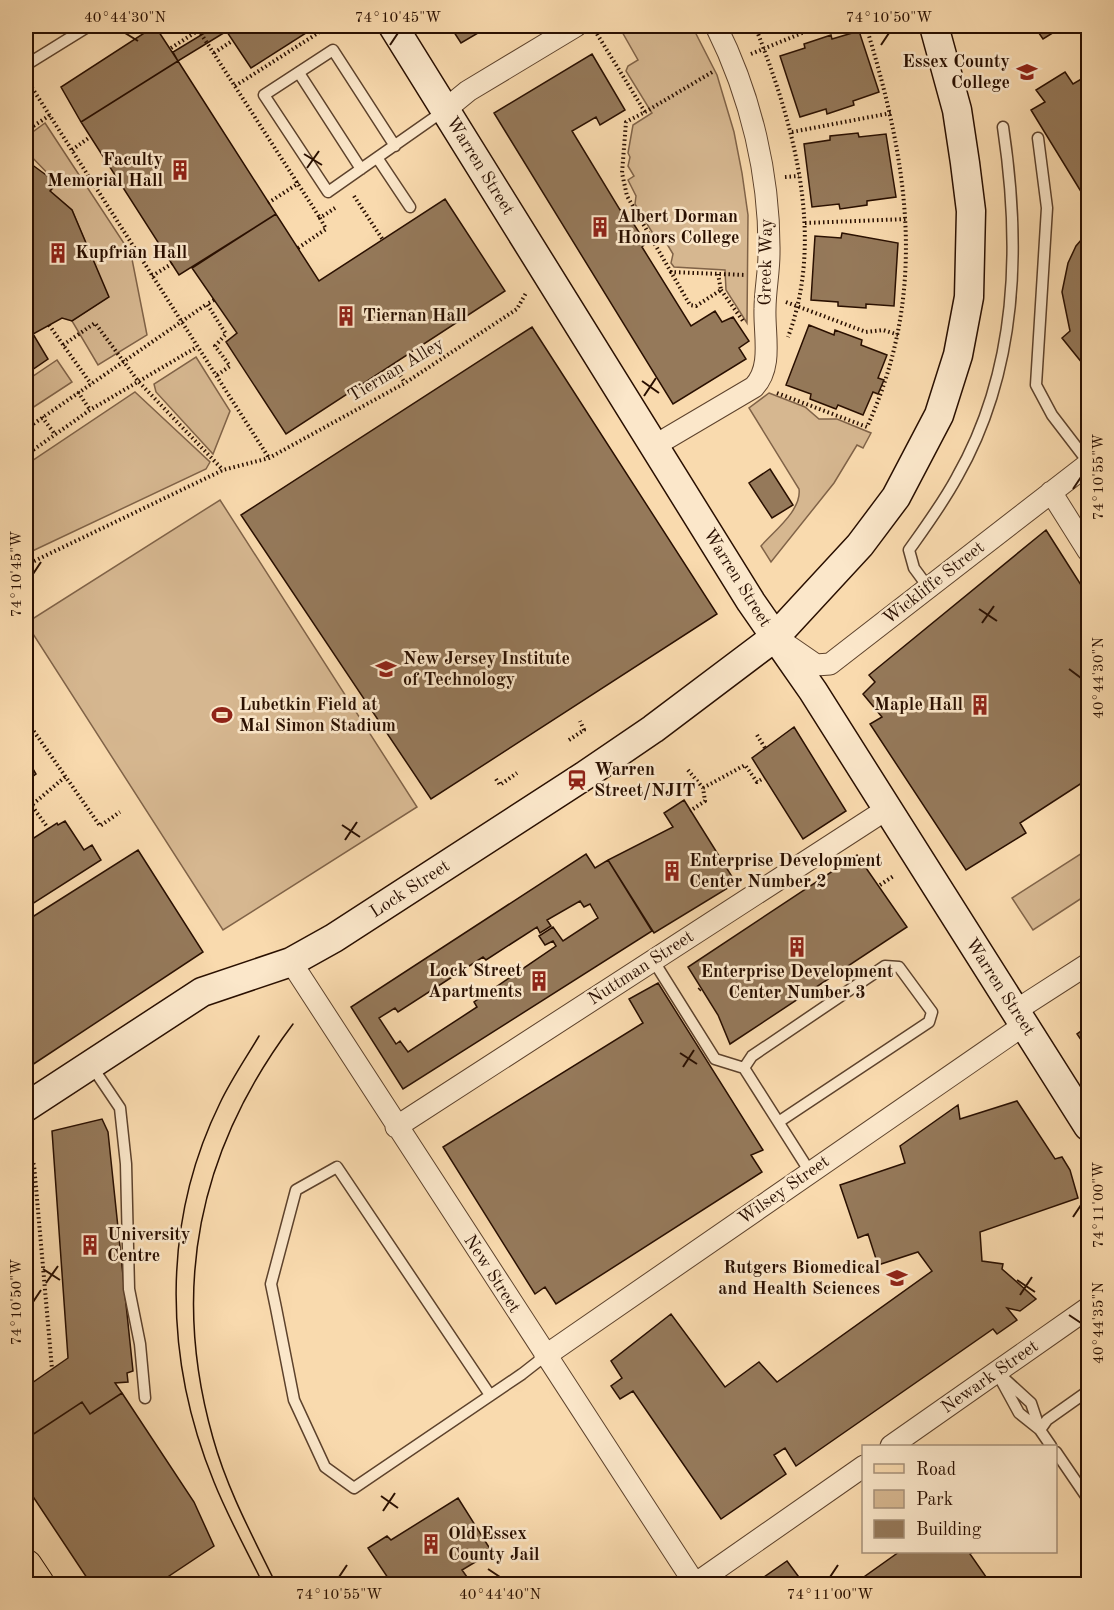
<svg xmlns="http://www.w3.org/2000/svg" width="1114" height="1610" viewBox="0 0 1114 1610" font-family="'Old Standard TT',serif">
<rect width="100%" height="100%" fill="#f9daae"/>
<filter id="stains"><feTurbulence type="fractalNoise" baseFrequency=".00333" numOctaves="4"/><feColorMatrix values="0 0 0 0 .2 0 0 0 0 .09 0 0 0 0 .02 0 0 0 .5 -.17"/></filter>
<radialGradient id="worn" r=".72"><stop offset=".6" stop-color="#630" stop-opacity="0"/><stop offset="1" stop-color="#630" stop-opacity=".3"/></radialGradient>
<path fill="#d6b790" stroke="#806348" stroke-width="1.5" d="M628,26h64l25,49 17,57 8,41 6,42 -1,108 -21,-33 -1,-20 -51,-3 -3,-4 2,-9 -9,-15 -9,-2 -20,-33 1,-8 -8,-16 6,-4 -6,-10 2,-9 -2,-4 5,-28 19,-12 -26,-42 2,-5 10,-6 -17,-30z
M45,123l86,131 16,81 -49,30 -26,-44 36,-24 -36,-87 -22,-19 7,-8 -31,-32v-14z
M196,357l34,54 -17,43 -57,-62 -2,-8z
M57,360l15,22 -46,30v-31z
M135,392l75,70 -4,7 -180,85v-89z
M769,393l36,14 14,12h18l34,14 -8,15 -6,-3 -23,38 -63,79 -10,-16c13,-15 41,-36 38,-57l-50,-81z
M220,500l197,307 -194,123 -197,-307z
M1082,853l6,11v30l-55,36 -21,-32z"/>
<path fill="#95795a" stroke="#290f00" stroke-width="1.5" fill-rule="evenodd" d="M155,26l23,35 -97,61 -20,-35z
M216,26h7l4,5 -49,30 -5,-9z
M223,26h94l-66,42z
M450,26h40l-29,17z
M1034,26h30l-21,13z
M859,31l20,61 -26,9 1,4 -27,9 -1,-5 -26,8 -20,-61 25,-8 -1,-4 27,-9 1,4z
M592,54l33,56 -25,15 -4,-8 -24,14 48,79 4,-1 22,34 -4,4 49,79 24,-15 7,11 11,-5 16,24 -10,7 7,11 -73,45 -179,-291z
M178,61l98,153 -97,61 -98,-153z
M1065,72l8,12 15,-9v128l-57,-93 14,-8 -9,-12z
M858,133l1,4 27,-3 10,63 -29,4v4l-27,4 -1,-5 -27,3 -8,-63 26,-4v-4z
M27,161l30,22 -7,8 22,19 37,87 -37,24 -10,-3 -29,16 15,25 -22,15z
M445,199l60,92 -219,143 -60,-92 11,-9 -45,-65 84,-54 43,67z
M1088,232v135l-1,2 -25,-31 8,-7 -8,-39 6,-29 8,-17z
M842,233l56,10 -4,63 -28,-2v4l-28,-2v-4l-27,-2 4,-64 26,2z
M809,325l25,10 1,-5 27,10 -1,5 26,10 -9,23 6,2 -6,14 -5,-2 -10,23 -25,-10 -2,4 -26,-10 1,-5 -25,-9z
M532,327l185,287 -286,185 -190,-284z
M770,469l23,36 -21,13 -23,-35z
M1046,530l42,66v183l-68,44 6,10 -60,37 -96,-146 12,-7 -19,-23 12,-12 -6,-7z
M794,727l52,84 -43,28 -51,-81z
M26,757l10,17 -10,7z
M684,800l52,83 -82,50 -46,-73 65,-33 -9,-14z
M65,821l19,29 8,-5 9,15 -75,48v-65l31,-20 1,2z
M138,850l65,102 -177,117v-148z
M586,854l9,14 13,-8 44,71 -249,158 -52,-82zM580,901l4,6 6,-3 8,14 -35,23 -10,-14 -14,9 6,9 8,-4 3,5 -82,56 3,5 -69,45 -8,-11 -4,3 -17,-26 16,-10 3,4 85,-55 3,3 51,-33 3,6 11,-7 -4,-6z
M857,855l50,72 -177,117 -12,-29 -30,-48z
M658,983l105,167 -12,5 11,17 -206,132 -11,-17 -10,7 -92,-147 200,-124 -14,-24z
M1088,1026v37l-7,-12 5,-4 -9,-13z
M1017,1101l38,58 7,-2 8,13 8,28 -98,34 2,29 21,3 -1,5 34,30 -16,12 -13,-3 10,12 -20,14 -4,-5 -197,137 -11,-18 -11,7 12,19 -65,45 -88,-128 -13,8 -9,-13 11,-8 -11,-17 60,-47 54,73 34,-25 18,20 155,-111 -14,-19 -40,13 -10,-31 -10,4 -18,-53 65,-22 -5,-17 58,-41 2,14z
M102,1119l6,13 25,239 -6,2 1,9 -13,1 7,10 -32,21 -8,-12 -56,37v-59l3,5 39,-27 -16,-227z
M122,1393l72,109 20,44 -57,38h-66l-65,-98v-47l56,-37 8,12z
M458,1498l34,54 -30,18 10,14h-80l-24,-36 19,-12 4,4z
M899,1552h74l-3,2 21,30h-137z
M787,1561l17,23h-50z"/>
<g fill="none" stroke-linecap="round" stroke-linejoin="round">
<g stroke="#5d422c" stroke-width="13">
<path id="service" d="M26,65l63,-39
M299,73l62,96
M1038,138l9,70 -11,177 16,30 36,47
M395,146l-62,-96 -69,45 64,97 117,-82
M378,159l32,48
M928,587l-14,-19 -5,-18c17,-24 34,-47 48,-73 61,-107 64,-231 46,-350
M653,960l62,99 29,9
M91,1065l29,43 6,56 3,125 11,55 5,54
M780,1121l149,-99 3,-10 -33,-45 -14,-1 -133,90 -8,12 66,104
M997,1372l34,31 9,27 11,16
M1001,1380l18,33 20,16
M490,1395l-153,-228 -41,23 -25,94 5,24 18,92 31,67 29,21 168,-114 23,-18
M1040,1430l7,-10 41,-29
M1056,1452l32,47"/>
</g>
<g stroke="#5d422c" stroke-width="23">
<path id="minor" d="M446,109l22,-18 108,-65
M654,446l100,-59c19,-20 10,-52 11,-78 0,-18 4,-37 4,-55 1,-78 -18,-158 -53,-228
M1051,492l37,59
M787,645l29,20 14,-1 258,-200
M291,962l404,622
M1015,1011l73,-47
M396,1127l491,-318
M545,1356l479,-331
M891,1446l197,-138
M695,1584l169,-118"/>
</g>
<g stroke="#290f00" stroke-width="31">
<path id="secondary" d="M393,26l358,576 62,89 275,435
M26,1107l176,-115 89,-30 43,-24 250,-162 69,-47 122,-92 85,-92 36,-48 43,-82 19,-60 11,-58 2,-86 -6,-48 -8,-53 -23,-84"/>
</g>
<g stroke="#290f00" stroke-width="34">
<path id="primary" d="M26,1566l12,18"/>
</g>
<path stroke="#290f00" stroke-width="4" stroke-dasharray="1.5 3" stroke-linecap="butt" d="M196,26l124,192
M755,26c38,96 71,210 33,311
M597,34l48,78 -19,10 -4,51 5,23 63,109 6,1 25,-16 -3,-16
M171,48l28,-18
M214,53l18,-12
M751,54l68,-28
M27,80l242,378
M235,86l94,-60
M645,112l69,-41
M26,131l24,-16
M792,132l99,-19
M72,150l18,-13
M785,177l14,-1
M354,196l29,44
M268,203l31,-20
M805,223l102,-4
M298,248l28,-19 -6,-11 15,-10
M670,272l76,3
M152,276l21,-13
M721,290l22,31
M214,300l-7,4 19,30 -11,12 15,20 -14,10
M786,302l80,30 17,-2 16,5
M49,325l42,59
M63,345l32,-22 43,58 85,89
M393,364l12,19
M78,392l12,18
M777,393l90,34c62,-136 41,-264 -1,-401
M42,417l12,16
M26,429l181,-125
M26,455l64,-45 107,-63
M26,565l197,-95 46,-12 136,-75 112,-74 9,-16
M26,720l74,106 20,-14
M757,735l8,13
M569,740l15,-10 -4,-9
M688,770l15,18 2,13 -15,10
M496,779l4,6 17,-12
M703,788l42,-23 12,17 7,-4
M32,806l16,22
M26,810l39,-33
M880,885l15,-10
M699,990l2,-2
M26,1147l8,18 18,204"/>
<use href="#service" stroke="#fbe7ca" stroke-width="10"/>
<use href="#minor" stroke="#fbe7ca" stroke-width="21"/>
<use href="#secondary" stroke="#fbe7ca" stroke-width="28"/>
<use href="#primary" stroke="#f9daae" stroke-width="32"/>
<path stroke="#290f00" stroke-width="1.5" d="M259,1036c-13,22 -28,44 -39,67 -59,120 -56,257 -6,379 14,35 33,69 49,102
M276,1584c-23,-47 -49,-95 -63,-146 -43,-151 -14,-289 80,-414"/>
</g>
<path fill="none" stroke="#290f00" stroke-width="2" d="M125,33l13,8M390,45l8,-12M881,45l8,-12M304,154l18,11M307,168l12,-17M642,381l17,12M644,396l12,-18M1073,489l8,-12M33,574l8,-12M979,609l18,12M982,623l12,-17M1069,669l12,9M342,825l18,12M345,840l12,-18M680,1053l17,11M683,1067l11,-17M1073,1217l8,-12M43,1269l17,11M1017,1280l18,12M46,1283l12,-17M1020,1295l12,-18M33,1302l8,-12M1069,1315l12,8M381,1496l17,12M383,1511l12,-18M488,1569l12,8M339,1577l8,-12M830,1577l8,-12"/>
<defs>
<g id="university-bare" transform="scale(1.62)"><path d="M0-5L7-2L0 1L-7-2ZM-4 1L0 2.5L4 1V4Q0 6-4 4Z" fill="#8f2418" stroke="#fbe7ca" stroke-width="2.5" paint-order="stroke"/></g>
<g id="building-bare" transform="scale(1.62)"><path d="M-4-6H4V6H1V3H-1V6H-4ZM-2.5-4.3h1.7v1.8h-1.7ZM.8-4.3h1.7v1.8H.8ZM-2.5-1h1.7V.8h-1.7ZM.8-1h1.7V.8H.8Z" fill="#8f2418" stroke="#fbe7ca" stroke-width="2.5" paint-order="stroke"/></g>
<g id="stadium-bare" transform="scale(1.62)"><path d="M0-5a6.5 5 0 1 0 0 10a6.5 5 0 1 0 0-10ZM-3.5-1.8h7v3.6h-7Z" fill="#8f2418" stroke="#fbe7ca" stroke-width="2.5" paint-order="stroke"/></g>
<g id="station-bare" transform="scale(1.62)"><path d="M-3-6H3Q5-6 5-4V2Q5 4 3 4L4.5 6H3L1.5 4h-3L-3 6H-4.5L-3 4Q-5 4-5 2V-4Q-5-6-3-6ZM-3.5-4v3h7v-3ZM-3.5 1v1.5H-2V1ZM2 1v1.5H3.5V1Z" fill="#8f2418" stroke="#fbe7ca" stroke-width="2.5" paint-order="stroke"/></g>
</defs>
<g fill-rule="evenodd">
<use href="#university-bare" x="1027" y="72"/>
<use href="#building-bare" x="180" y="170"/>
<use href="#building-bare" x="600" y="227"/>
<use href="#building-bare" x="58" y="253"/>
<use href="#building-bare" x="346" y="316"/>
<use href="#university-bare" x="386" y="669"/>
<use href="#building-bare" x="980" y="705"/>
<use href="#stadium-bare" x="222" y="715"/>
<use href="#station-bare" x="577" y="780"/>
<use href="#building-bare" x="672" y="871"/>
<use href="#building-bare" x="797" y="947"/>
<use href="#building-bare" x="539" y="981"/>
<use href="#building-bare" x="90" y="1245"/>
<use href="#university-bare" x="897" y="1278"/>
<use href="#building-bare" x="431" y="1544"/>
</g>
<g text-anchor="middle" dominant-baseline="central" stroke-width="5" stroke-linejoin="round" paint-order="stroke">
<g font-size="18" font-weight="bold" fill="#290f00" stroke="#fbe7ca" text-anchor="start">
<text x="1010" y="62" text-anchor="end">Essex County<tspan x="1010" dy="21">College</tspan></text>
<text x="163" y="160" text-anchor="end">Faculty<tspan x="163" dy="21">Memorial Hall</tspan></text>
<text x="617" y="217">Albert Dorman<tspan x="617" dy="21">Honors College</tspan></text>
<text x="75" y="253">Kupfrian Hall</text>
<text x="363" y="316">Tiernan Hall</text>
<text x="403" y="659">New Jersey Institute<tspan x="403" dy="21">of Technology</tspan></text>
<text x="239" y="705">Lubetkin Field at<tspan x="239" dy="21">Mal Simon Stadium</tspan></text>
<text x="963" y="705" text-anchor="end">Maple Hall</text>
<text x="594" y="770">Warren<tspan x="594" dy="21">Street/NJIT</tspan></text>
<text x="689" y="861">Enterprise Development<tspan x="689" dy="21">Center Number 2</tspan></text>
<text x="522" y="971" text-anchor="end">Lock Street<tspan x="522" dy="21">Apartments</tspan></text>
<text x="797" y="972" text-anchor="middle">Enterprise Development<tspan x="797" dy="21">Center Number 3</tspan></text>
<text x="107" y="1235">University<tspan x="107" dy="21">Centre</tspan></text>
<text x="880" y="1268" text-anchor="end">Rutgers Biomedical<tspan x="880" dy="21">and Health Sciences</tspan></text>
<text x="448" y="1534">Old Essex<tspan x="448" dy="21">County Jail</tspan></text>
</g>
<g font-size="18" fill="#290f00" stroke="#fbe7ca">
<text transform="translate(480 166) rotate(58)">Warren Street</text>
<text transform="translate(766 262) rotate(-89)">Greek Way</text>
<text transform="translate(396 370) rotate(-31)">Tiernan Alley</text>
<text transform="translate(737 578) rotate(58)">Warren Street</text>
<text transform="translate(934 583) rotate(-38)">Wickliffe Street</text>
<text transform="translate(410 889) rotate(-33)">Lock Street</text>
<text transform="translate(641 968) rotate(-33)">Nuttman Street</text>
<text transform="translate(1000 987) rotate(57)">Warren Street</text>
<text transform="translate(784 1190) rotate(-35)">Wilsey Street</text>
<text transform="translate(492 1274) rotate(57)">New Street</text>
<text transform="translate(990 1377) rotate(-35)">Newark Street</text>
</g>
</g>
<rect width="1114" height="1610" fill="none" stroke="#f9daae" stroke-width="66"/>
<rect x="862" y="1445" width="195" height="108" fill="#fbe7ca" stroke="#a79179" stroke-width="1.5"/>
<rect x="874" y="1464" width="30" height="9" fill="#f9daae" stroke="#a79179" stroke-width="1.5"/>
<text x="916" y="1475" font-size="18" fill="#290f00">Road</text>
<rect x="874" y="1490" width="30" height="18" fill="#d6b790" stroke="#a79179" stroke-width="1.5"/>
<text x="916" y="1505" font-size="18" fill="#290f00">Park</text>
<rect x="874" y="1520" width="30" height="18" fill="#95795a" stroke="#a79179" stroke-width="1.5"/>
<text x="916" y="1535" font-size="18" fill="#290f00">Building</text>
<rect x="33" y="33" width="1048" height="1544" fill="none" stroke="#290f00" stroke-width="2"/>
<g font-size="15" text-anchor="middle" fill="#290f00">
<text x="125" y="22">40°44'30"N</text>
<text x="398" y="22">74°10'45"W</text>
<text x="889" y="22">74°10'50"W</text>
<text transform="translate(1098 477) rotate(-90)" y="5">74°10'55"W</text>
<text transform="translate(16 574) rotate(-90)" y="5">74°10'45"W</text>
<text transform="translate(1098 678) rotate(-90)" y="5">40°44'30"N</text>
<text transform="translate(1098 1205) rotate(-90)" y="5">74°11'00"W</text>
<text transform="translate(16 1302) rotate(-90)" y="5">74°10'50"W</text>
<text transform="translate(1098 1323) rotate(-90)" y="5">40°44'35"N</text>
<text x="339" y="1599">74°10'55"W</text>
<text x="500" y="1599">40°44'40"N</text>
<text x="830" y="1599">74°11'00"W</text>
</g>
<rect width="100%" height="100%" filter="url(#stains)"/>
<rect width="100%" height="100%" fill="url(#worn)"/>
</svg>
